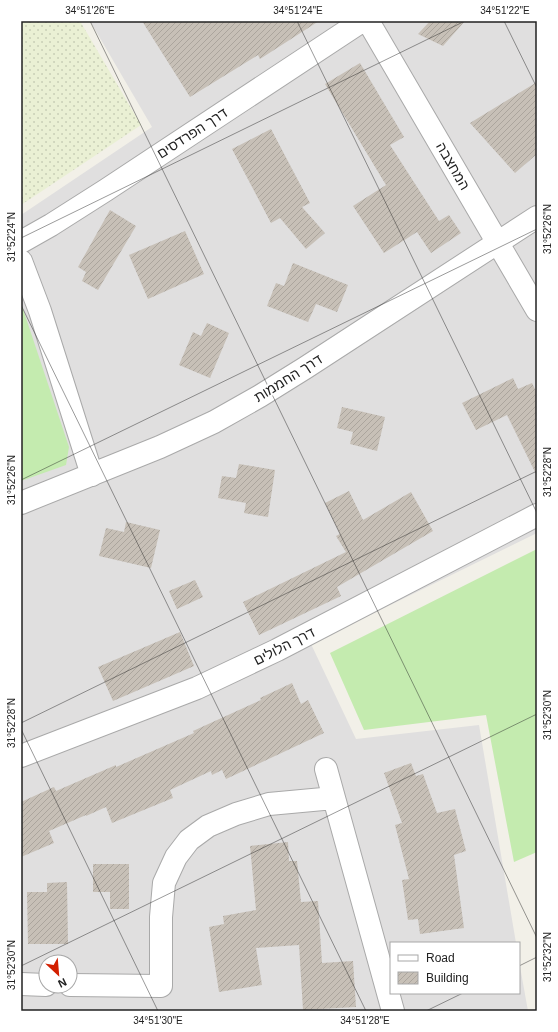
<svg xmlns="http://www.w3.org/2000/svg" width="558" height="1032" viewBox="0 0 558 1032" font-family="Arial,'Noto Sans Hebrew',sans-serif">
<defs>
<pattern id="farmland-dots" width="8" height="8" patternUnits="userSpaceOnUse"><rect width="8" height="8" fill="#eaf0d4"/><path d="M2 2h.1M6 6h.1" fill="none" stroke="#c8ceb6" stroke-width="1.8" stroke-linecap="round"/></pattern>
<pattern id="building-hatch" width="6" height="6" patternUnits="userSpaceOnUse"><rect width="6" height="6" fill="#c7c0b7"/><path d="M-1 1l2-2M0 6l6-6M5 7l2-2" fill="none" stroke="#aba59d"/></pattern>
</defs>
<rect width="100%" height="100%" fill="#f2f0e8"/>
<path fill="#e0dfdf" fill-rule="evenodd" d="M90,21h447v512l-226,111 45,95 123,-14 37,218h-125v50h128v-32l9,50h-507v-796l131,-88zM46,962h24v24h-24z"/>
<path fill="url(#farmland-dots)" d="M21,21h59l61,104 -120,80z"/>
<path fill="#c4ebaf" d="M21,303l48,144 -3,18 -45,16z
M537,549v303l-23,10 -28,-147 -122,15 -34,-77z"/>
<path fill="url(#building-hatch)" d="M142,21h177l-59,38 -2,-4 -68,42z
M430,21h35l-22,25 -25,-12z
M360,63l44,74 -14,8 49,76 10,-6 12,18 -30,20 -14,-21 -33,21 -31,-47 33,-21 -61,-101z
M537,82v72l-22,19 -45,-50z
M271,129l39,74 -8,4 23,26 -19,16 -26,-31 -9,5 -39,-74z
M110,210l26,16 -38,64 -16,-9 4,-9 -8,-5z
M185,231l19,43 -56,25 -19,-44z
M293,263l55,22 -11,27 -21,-8 -8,18 -41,-16 9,-23 8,3z
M207,323l22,10 -19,45 -31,-13 14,-33 8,4z
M513,378l5,11 14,-6 5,10v83l-30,-61 -31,15 -14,-27z
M342,407l43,10 -8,34 -27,-7 3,-12 -16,-4z
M239,464l36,6 -7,47 -24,-4 2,-10 -28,-5 4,-22 14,2z
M349,491l14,29 48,-28 22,39 -96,56 4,9 -82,39 -16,-33 103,-50 -10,-16 4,-2 -15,-31z
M126,522l34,8 -9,38 -52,-12 7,-28 18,4z
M195,580l8,17 -26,12 -8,-18z
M180,632l14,34 -81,35 -15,-34z
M292,683l9,21 7,-4 16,33 -98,46 -4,-9 -10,5 -1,-4 -41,19 3,8 -61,25 -6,-16 -20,9v-1l-37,16 5,12 -33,14v-55l33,-15 2,4 60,-26v2l78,-34 -1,-2 68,-31 -1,-2z
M411,763l5,13 7,-2 14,39 18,-4 11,42 -12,4 10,73 -44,6 -2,-15 -10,1 -6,-40 7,-1 -14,-54 7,-2 -18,-50z
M288,842l1,19h8l4,41 17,-1 4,62 31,-2 3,46 -53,3 -4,-65 -43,3 6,37 -43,7 -10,-65 15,-3 -1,-8 33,-6 -6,-64z
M93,864h36v45h-19v-17h-17z
M67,882l1,62h-40l-1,-52h20v-9z"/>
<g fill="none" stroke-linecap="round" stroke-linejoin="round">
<g stroke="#a9a9a9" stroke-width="24">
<path id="minor" d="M368,21l169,289
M21,242l30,-17 55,-35 256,-169
M21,261l19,50 52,164
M21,503l139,-56 54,-25 46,-26 45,-28 232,-151
M21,756l176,-68 80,-38 260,-135
M326,769l67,242
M21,984l25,1
M70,985l91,1v-69l3,-34 12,-26 13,-17 19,-14 28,-12 33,-10 65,-6"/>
</g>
<use href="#minor" stroke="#fff" stroke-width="22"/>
</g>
<path fill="none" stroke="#222" stroke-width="1" stroke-opacity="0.45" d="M90,21l447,917M297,21l240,492M504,21l33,67M21,238l444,-217M21,305l345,706M21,480l516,-251M21,723l516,-252M21,729l137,282M21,966l516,-252M519,966l18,-9M426,1011l37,-18"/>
<g text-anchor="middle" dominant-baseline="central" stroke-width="4" stroke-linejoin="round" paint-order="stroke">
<g font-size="14" fill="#222" stroke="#fff">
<text transform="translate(192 133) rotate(-33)">דרך הפרדסים</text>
<text transform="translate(453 166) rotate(60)">המחצבה</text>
<text transform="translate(288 378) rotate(-32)">דרך החממות</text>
<text transform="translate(284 646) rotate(-27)">דרך הלולים</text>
</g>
</g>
<rect width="558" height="1032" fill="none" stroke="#ffffff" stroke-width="44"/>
<rect x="390" y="942" width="130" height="52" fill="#ffffff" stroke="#a7a7a7"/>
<rect x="398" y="955" width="20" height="6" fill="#ffffff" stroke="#a7a7a7"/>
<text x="426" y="962" font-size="12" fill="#222222">Road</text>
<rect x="398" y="972" width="20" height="12" fill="url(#building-hatch)" stroke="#a7a7a7"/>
<text x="426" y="982" font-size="12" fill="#222222">Building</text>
<g transform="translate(58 974) rotate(154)"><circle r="19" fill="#ffffff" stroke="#a7a7a7"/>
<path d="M0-3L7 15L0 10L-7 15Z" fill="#d31f00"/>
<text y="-6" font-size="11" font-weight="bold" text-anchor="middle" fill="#222222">N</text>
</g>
<rect x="22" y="22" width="514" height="988" fill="none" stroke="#222" stroke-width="1.5"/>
<g font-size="10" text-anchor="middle" fill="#222">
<text x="90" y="14">34°51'26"E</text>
<text x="298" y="14">34°51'24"E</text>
<text x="505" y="14">34°51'22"E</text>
<text transform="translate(547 229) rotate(-90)" y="4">31°52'26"N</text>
<text transform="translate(11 237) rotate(-90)" y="4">31°52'24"N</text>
<text transform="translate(547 472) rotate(-90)" y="4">31°52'28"N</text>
<text transform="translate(11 480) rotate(-90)" y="4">31°52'26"N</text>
<text transform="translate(547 715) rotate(-90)" y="4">31°52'30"N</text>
<text transform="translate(11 723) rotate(-90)" y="4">31°52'28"N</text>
<text transform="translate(547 957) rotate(-90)" y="4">31°52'32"N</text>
<text transform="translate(11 965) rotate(-90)" y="4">31°52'30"N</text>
<text x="158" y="1024">34°51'30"E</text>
<text x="365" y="1024">34°51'28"E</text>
</g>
</svg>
